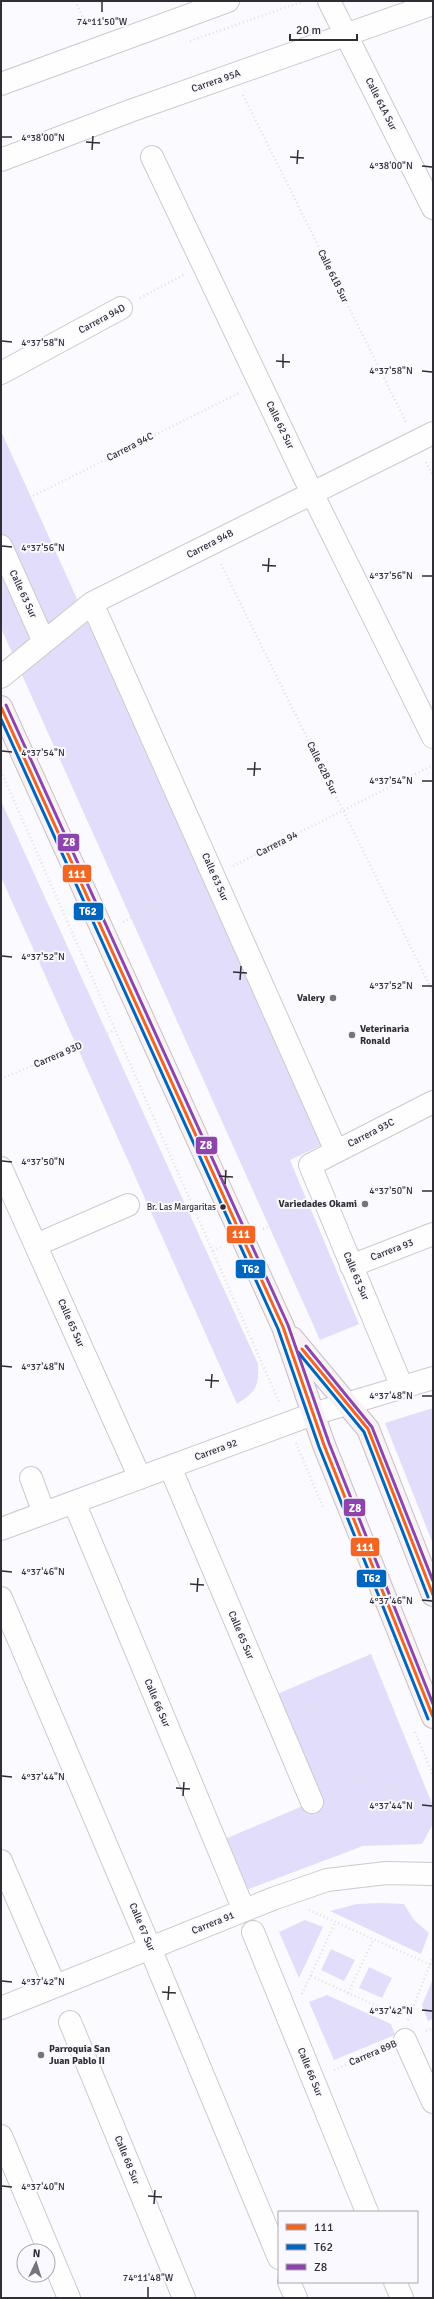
<svg xmlns="http://www.w3.org/2000/svg" width="434" height="2299" viewBox="0 0 434 2299" font-family="Signika,sans-serif">
<rect width="100%" height="100%" fill="#fbfafe"/>
<path fill="#e3ddfc" d="M1,431l323,713 -34,16 69,164 -39,16 -319,-712z
M1,801l257,563c1,24 -2,27 -21,40l-236,-527z
M433,1408v136l-48,-121z
M371,1654l62,152v18l-11,20 -59,2 -117,44 -21,-51 87,-37 -44,-104z
M382,1903l22,1 10,16 15,13 -8,21 -91,-43 27,-7z
M305,1920l18,7 -24,51 -20,-46z
M331,1949l24,11 -11,21 -23,-11z
M369,1967l23,11 -10,20 -23,-10z
M433,1979v40l-5,2 -6,-16z
M327,1995l64,29 4,11 -61,25 -25,-58z"/>
<g fill="none" stroke-linecap="round" stroke-linejoin="round">
<g stroke="#cbcace" stroke-width="24">
<path id="minor" d="M329,1l104,207
M1,84l227,-83
M152,157l160,336 121,244
M1,160l129,-49 303,-107
M1,373l120,-65
M1,546l43,96
M92,603l244,548
M1,677l91,-74 341,-170
M1,1168l139,310
M36,1245l92,-40
M351,1266l82,-32
M402,1387l-92,-222 123,-63
M170,1467l142,335
M31,1478l13,35
M74,1502l167,401
M1,1529l312,-115 120,-36
M1,1598l149,350 129,310
M1,1861l54,125
M253,1932l114,280
M1,2008l274,-110 52,-18 59,-7 47,1
M70,2022l114,276
M405,2040l28,62
M1,2136l68,162
M289,2282l7,16
M395,2282l7,16"/>
</g>
<g stroke="#c9bfc4" stroke-width="24">
<path id="major" d="M1,707l282,620 41,118 109,272
M292,1338l76,91 65,166"/>
</g>
<path stroke="#e1e0e1" stroke-width="2.5" stroke-dasharray="1 3" stroke-linecap="butt" d="M75,1l13,27
M190,41l114,-40
M243,95l163,327
M140,298l45,-24
M426,462l7,14
M1,512l238,-119
M221,564l212,428
M1,771l279,633
M233,866l200,-101
M123,922l72,-37
M1,1079l114,-49
M263,1229l43,-18
M213,1251l8,-4
M396,1437l37,12
M296,1443l27,64
M294,1700l43,22
M415,1732l18,43
M318,1759l53,-105
M321,1763l112,44
M309,1910l124,56
M311,1976l90,41
M348,1993l25,-53
M302,1994l33,-71
M408,2020l25,-63
M426,2031l7,-3
M334,2070l50,-21"/>
<use href="#minor" stroke="#fefeff" stroke-width="22"/>
<use href="#major" stroke="#f8f2f4" stroke-width="22"/>
<g stroke="#faf9ff" stroke-width="6">
<path id="bus-1" d="M1,707l282,620 41,118 109,272
M302,1349l66,80 65,166"/>
</g>
<g stroke="#faf9ff" stroke-width="6">
<path id="bus-2" d="M1,719l277,610 41,118 109,272
M298,1352l66,80 64,165"/>
</g>
<g stroke="#faf9ff" stroke-width="6">
<path id="bus-3" d="M6,705l282,620 41,118 104,261
M306,1346l66,81 61,154"/>
</g>
<use href="#bus-1" stroke="#f26522" stroke-width="3"/>
<use href="#bus-2" stroke="#0065bd" stroke-width="3"/>
<use href="#bus-3" stroke="#8e44ad" stroke-width="3"/>
</g>
<path fill="none" stroke="#2f2e34" stroke-width="1.5" d="M102,12v-10M2,137h10M86,142l14,1M92,150l1,-14M290,157l14,1M297,164l1,-14M422,166l10,1M2,341l10,1M276,361l14,1M283,368v-14M422,371l10,1M2,546l10,1M262,565l14,1M268,572l1,-14M422,576h10M2,751l10,1M247,769h14M254,776l1,-14M422,781h10M2,956l10,1M233,972l14,1M240,980l1,-14M422,986h10M2,1161l10,1M219,1176l14,1M225,1184l1,-14M422,1191h10M2,1366l10,1M205,1380l14,1M211,1388l1,-14M422,1396h10M2,1571l10,1M190,1584l14,1M197,1592l1,-14M422,1600l10,1M2,1776l10,1M176,1788l14,1M183,1796l1,-14M422,1805l10,1M2,1981l10,1M162,1992l14,1M168,2000l1,-14M422,2010l10,1M2,2186l10,1M148,2196l14,1M154,2204l1,-14M148,2297v-10"/>
<g fill="#76757b" stroke="#faf9ff" stroke-width="1.5">
<circle cx="333" cy="998" r="4"/>
<circle cx="352" cy="1035" r="4"/>
<circle cx="365" cy="1204" r="4"/>
<circle cx="41" cy="2055" r="4"/>
</g>
<circle fill="#2f2e34" stroke="#faf9ff" stroke-width="1.5" cx="223" cy="1207" r="3.5"/>
<g text-anchor="middle" dominant-baseline="central" stroke-width="4" stroke-linejoin="round" paint-order="stroke">
<g font-size="9" fill="#2f2e34" stroke="#faf9ff" text-anchor="end">
<text x="216" y="1207">Br. Las Margaritas</text>
</g>
<g font-size="10" fill="#2f2e34" stroke="#faf9ff">
<text transform="translate(216 81) rotate(-19)">Carrera 95A</text>
<text transform="translate(381 104) rotate(63)">Calle 61A Sur</text>
<text transform="translate(333 276) rotate(64)">Calle 61B Sur</text>
<text transform="translate(102 319) rotate(-28)">Carrera 94D</text>
<text transform="translate(280 425) rotate(64)">Calle 62 Sur</text>
<text transform="translate(130 447) rotate(-27)">Carrera 94C</text>
<text transform="translate(210 544) rotate(-27)">Carrera 94B</text>
<text transform="translate(23 594) rotate(65)">Calle 63 Sur</text>
<text transform="translate(322 768) rotate(64)">Calle 62B Sur</text>
<text transform="translate(277 844) rotate(-27)">Carrera 94</text>
<text transform="translate(215 877) rotate(66)">Calle 63 Sur</text>
<text transform="translate(58 1055) rotate(-23)">Carrera 93D</text>
<text transform="translate(371 1133) rotate(-27)">Carrera 93C</text>
<text transform="translate(392 1250) rotate(-21)">Carrera 93</text>
<text transform="translate(356 1276) rotate(67)">Calle 63 Sur</text>
<text transform="translate(71 1323) rotate(66)">Calle 65 Sur</text>
<text transform="translate(216 1450) rotate(-20)">Carrera 92</text>
<text transform="translate(241 1635) rotate(67)">Calle 65 Sur</text>
<text transform="translate(157 1703) rotate(67)">Calle 66 Sur</text>
<text transform="translate(213 1923) rotate(-22)">Carrera 91</text>
<text transform="translate(142 1927) rotate(67)">Calle 67 Sur</text>
<text transform="translate(373 2053) rotate(-23)">Carrera 89B</text>
<text transform="translate(310 2072) rotate(68)">Calle 66 Sur</text>
<text transform="translate(127 2160) rotate(68)">Calle 68 Sur</text>
</g>
<g font-size="10" font-weight="bold" fill="#2f2e34" stroke="#faf9ff" text-anchor="end">
<text x="325" y="998">Valery</text>
<text x="360" y="1029" text-anchor="start">Veterinaria<tspan x="360" dy="12">Ronald</tspan></text>
<text x="357" y="1204">Variedades Okami</text>
<text x="49" y="2049" text-anchor="start">Parroquia San<tspan x="49" dy="12">Juan Pablo II</tspan></text>
</g>
</g>
<g font-size="10" text-anchor="middle" fill="#2f2e34" stroke="#faf9ff" stroke-width="4" stroke-linejoin="round" paint-order="stroke">
<text x="102" y="25">74°11'50"W</text>
<text x="43" y="141">4°38'00"N</text>
<text x="391" y="169">4°38'00"N</text>
<text x="43" y="346">4°37'58"N</text>
<text x="391" y="374">4°37'58"N</text>
<text x="43" y="551">4°37'56"N</text>
<text x="391" y="579">4°37'56"N</text>
<text x="43" y="756">4°37'54"N</text>
<text x="391" y="784">4°37'54"N</text>
<text x="43" y="960">4°37'52"N</text>
<text x="391" y="989">4°37'52"N</text>
<text x="43" y="1165">4°37'50"N</text>
<text x="391" y="1194">4°37'50"N</text>
<text x="43" y="1370">4°37'48"N</text>
<text x="391" y="1399">4°37'48"N</text>
<text x="43" y="1575">4°37'46"N</text>
<text x="391" y="1604">4°37'46"N</text>
<text x="43" y="1780">4°37'44"N</text>
<text x="391" y="1809">4°37'44"N</text>
<text x="43" y="1985">4°37'42"N</text>
<text x="391" y="2014">4°37'42"N</text>
<text x="43" y="2190">4°37'40"N</text>
<text x="148" y="2281">74°11'48"W</text>
</g>
<g stroke="#faf9ff" stroke-width="1.5">
<rect x="57" y="833" width="23" height="19" rx="4" fill="#8e44ad"/>
<rect x="62" y="864" width="30" height="19" rx="4" fill="#f26522"/>
<rect x="73" y="902" width="31" height="19" rx="4" fill="#0065bd"/>
<rect x="195" y="1136" width="23" height="19" rx="4" fill="#8e44ad"/>
<rect x="226" y="1225" width="30" height="19" rx="4" fill="#f26522"/>
<rect x="235" y="1259" width="31" height="20" rx="4" fill="#0065bd"/>
<rect x="343" y="1498" width="23" height="19" rx="4" fill="#8e44ad"/>
<rect x="350" y="1537" width="30" height="20" rx="4" fill="#f26522"/>
<rect x="356" y="1569" width="31" height="19" rx="4" fill="#0065bd"/>
</g>
<g font-size="11" text-anchor="middle" font-weight="bold" fill="#fff">
<text x="69" y="846">Z8</text>
<text x="77" y="878">111</text>
<text x="88" y="915">T62</text>
<text x="206" y="1149">Z8</text>
<text x="241" y="1238">111</text>
<text x="251" y="1273">T62</text>
<text x="355" y="1512">Z8</text>
<text x="365" y="1551">111</text>
<text x="372" y="1582">T62</text>
</g>
<rect width="434" height="2299" fill="none" stroke="#2f2e34" stroke-width="4"/>
<rect x="278" y="2211" width="140" height="72" fill="#faf9ff" stroke="#a9a8ae"/>
<rect x="286" y="2224" width="20" height="6" fill="#f26522" stroke="#a9a8ae"/>
<text x="314" y="2231" font-size="12" fill="#2f2e34">111</text>
<rect x="286" y="2244" width="20" height="6" fill="#0065bd" stroke="#a9a8ae"/>
<text x="314" y="2251" font-size="12" fill="#2f2e34">T62</text>
<rect x="286" y="2264" width="20" height="6" fill="#8e44ad" stroke="#a9a8ae"/>
<text x="314" y="2271" font-size="12" fill="#2f2e34">Z8</text>
<g transform="translate(36 2263) rotate(4)"><circle r="19" fill="#faf9ff" stroke="#a9a8ae"/>
<path d="M0-3L7 15L0 10L-7 15Z" fill="#76757b"/>
<text y="-6" font-size="11" font-weight="bold" text-anchor="middle" fill="#2f2e34">N</text>
</g>
<path d="M290 34v6h67v-6" fill="none" stroke="#2f2e34" stroke-width="2"/>
<text x="296" y="34" font-size="12" fill="#2f2e34" stroke="#faf9ff" stroke-width="3" paint-order="stroke">20 m</text>
</svg>
